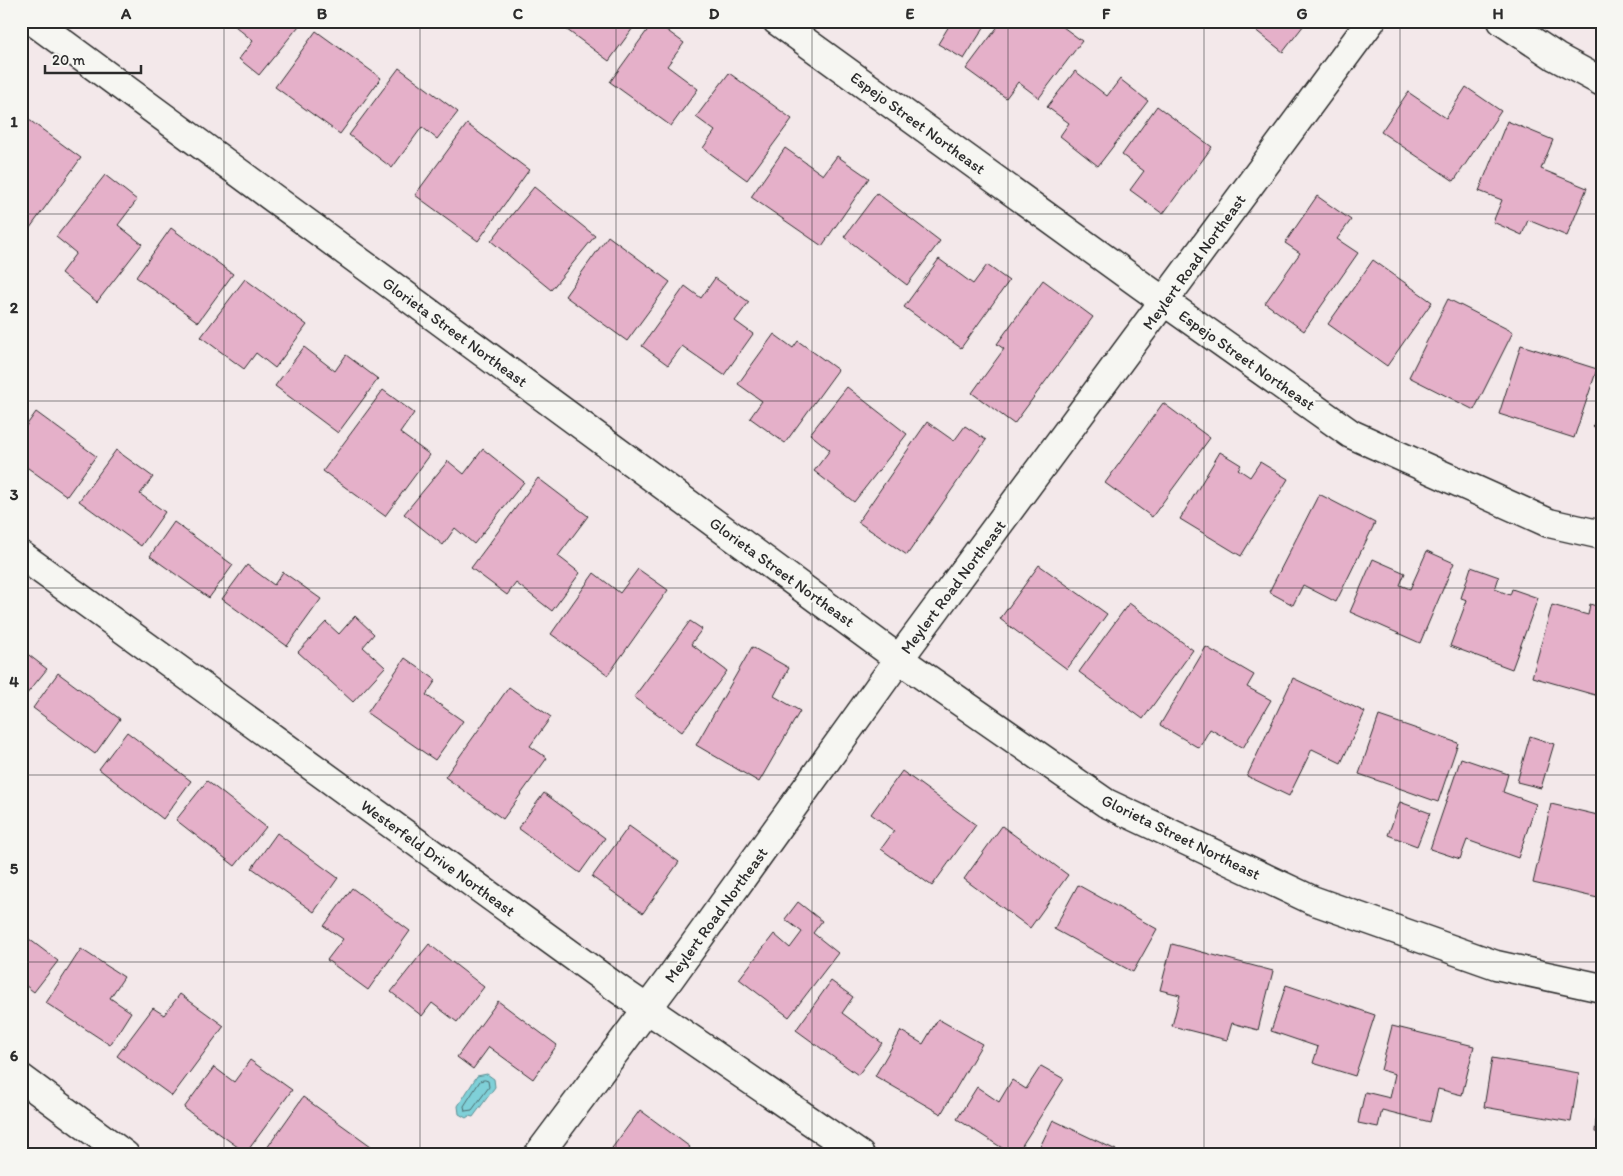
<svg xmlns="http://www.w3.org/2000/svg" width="1623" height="1176" viewBox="0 0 1623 1176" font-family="Itim,sans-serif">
<rect width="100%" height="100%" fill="#f3e8ea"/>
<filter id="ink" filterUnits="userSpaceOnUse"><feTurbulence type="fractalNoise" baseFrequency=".02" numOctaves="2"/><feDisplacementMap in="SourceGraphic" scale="10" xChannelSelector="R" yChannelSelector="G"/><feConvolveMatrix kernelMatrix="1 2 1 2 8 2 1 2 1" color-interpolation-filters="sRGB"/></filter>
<g filter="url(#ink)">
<path fill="#7fd0d8" stroke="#5d8e93" d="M487,1074l7,5 1,8 -22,30 -4,-1 -3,2 -7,-4 -1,-8 19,-30z"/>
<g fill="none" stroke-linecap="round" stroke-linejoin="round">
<path stroke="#4d6d70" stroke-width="1" d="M485,1080l3,1 1,6 -17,23 -7,1 -1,-5 16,-25z"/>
</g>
<path fill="#e5b0c9" stroke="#2b2b2b" d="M229,21h74l-44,54 -20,-16 14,-18z
M555,21h83l-29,40z
M654,21l30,22 -17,23 31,23 -27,37 -61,-44z
M952,21h36l-24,38 -26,-15z
M1002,21h53l27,20 -43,57 -21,-16 -12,16 -40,-29z
M1244,21h63l-24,31z
M316,31l65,47 -41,56 -65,-47z
M399,68l59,44 -21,27 -15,-12 -30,41 -43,-33z
M1075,71l32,25 13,-17 28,22 -50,65 -38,-30 9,-13 -22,-16z
M729,73l63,46 -45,61 -44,-32 12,-17 -19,-14z
M1466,87l35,24 -47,70 -73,-49 27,-40 38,26z
M1157,106l55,41 -49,67 -33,-24 14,-19 -22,-16z
M21,114l60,44 -54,74 -6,-5z
M1507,121l46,19 -12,29 46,19 -20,48 -39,-16 -6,15 -29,-13 9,-22 -23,-9z
M467,124l62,46 -51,71 -63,-46z
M785,148l38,27 14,-19 32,22 -47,68 -71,-49z
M105,175l32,25 -19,25 24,19 -45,58 -36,-29 15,-20 -20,-16z
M534,187l61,49 -44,54 -60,-49z
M877,193l63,48 -33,44 -63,-48z
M1317,196l34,24 -14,19 21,14 -54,78 -39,-28 35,-50 -15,-10z
M171,228l62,46 -35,48 -62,-45z
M608,236l62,46 -43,59 -62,-45z
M939,259l34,25 14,-19 22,16 -48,67 -57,-41z
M1373,260l59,42 -45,64 -59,-42z
M715,278l34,24 -14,19 18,13 -29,41 -42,-29 -14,19 -26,-19 43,-60 16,12z
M245,279l62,46 -32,43 -19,-15 -12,16 -43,-32z
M1043,280l50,37 -79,107 -42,-31 32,-44 -7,-5z
M1448,299l65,33 -39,78 -65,-33z
M774,334l19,14 5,-7 40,29 -53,73 -35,-25 12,-17 -24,-17z
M1521,345l76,24 -23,69 -75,-24z
M304,347l31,24 11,-16 32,24 -40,54 -63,-47z
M847,387l60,47 -53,68 -40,-31 16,-21 -20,-16z
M383,390l31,23 -14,20 30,22 -45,61 -62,-45z
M1602,397v33l-9,-3z
M1163,403l47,35 -58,79 -47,-34z
M36,412l60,44 -29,40 -46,-33v-30z
M927,422l27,19 11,-15 21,14 -79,115 -49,-33z
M483,449l41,33 -50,62 -19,-16 -12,17 -39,-31 44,-53 16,13z
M116,450l37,27 -13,17 25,18 -24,34 -62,-45z
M1220,452l21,13 -3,4 12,8 10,-15 28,17 -47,77 -61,-37z
M538,478l50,38 -30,40 22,17 -28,38 -36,-28 -9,12 -36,-27z
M1319,494l56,29 -39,79 -33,-17 -10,20 -24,-13z
M174,522l59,43 -24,33 -59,-42z
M1427,551l27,12 -34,80 -70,-31 23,-53 32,14 -5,12 10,4z
M247,565l27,20 9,-13 38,27 -34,47 -65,-47z
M1039,565l68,49 -40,55 -67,-50z
M1471,567l28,10 -4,12 15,6 2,-6 26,9 -26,71 -62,-23 17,-46 -6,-2z
M638,569l30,21 -60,85 -57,-41 43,-61 26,20z
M1129,603l64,47 -50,69 -64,-47z
M1590,604l12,4v89l-70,-20 20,-72 36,10z
M355,616l19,18 -11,13 22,20 -32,35 -55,-50 28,-30 13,12z
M690,621l12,8 -11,15 36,27 -45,61 -48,-35z
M752,647l37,21 -15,28 26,15 -41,71 -63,-37z
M1206,647l48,28 -7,12 24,13 -28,48 -33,-19 -11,19 -39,-23z
M21,649l26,20 -26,32z
M405,658l31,22 -10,15 37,26 -28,39 -68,-47z
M58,673l62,46 -25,35 -62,-46z
M1293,678l72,34 -24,51 -29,-14 -23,47 -42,-20z
M509,687l42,30 -21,29 17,12 -44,61 -58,-42z
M1379,716l79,27 -20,59 -79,-28z
M127,732l64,49 -28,38 -64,-50z
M1530,736l24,8 -13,44 -24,-6z
M1461,758l47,16 -5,18 33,12 -18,54 -51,-18 -7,19 -30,-10z
M902,771l74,54 -44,61 -51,-37 13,-18 -23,-17z
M207,781l59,46 -31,39 -59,-46z
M544,793l61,45 -25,35 -62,-45z
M1400,802l30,11 -13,33 -29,-11z
M1551,804l51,12v83l-69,-16z
M629,826l50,36 -36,51 -51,-36z
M1002,826l66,49 -38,53 -66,-49z
M277,833l61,45 -24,34 -62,-44z
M1078,885l79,44 -24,43 -79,-43z
M352,888l58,43 -42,59 -41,-30 16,-21 -19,-13z
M798,902l24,19 -9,12 25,20 -49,64 -50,-38 35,-45 16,14 12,-16 -17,-13z
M21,933l37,28 -24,31 -13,-10z
M429,944l55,43 -27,35 -25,-19 -10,13 -31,-24z
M1172,944l101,27 -15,59 -26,-7 -5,17 -55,-14 8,-31 -20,-5z
M81,949l43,28 -14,21 21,14 -21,33 -64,-42z
M831,981l22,16 -11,16 40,30 -24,32 -62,-45z
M1286,985l89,30 -20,61 -42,-13 5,-16 -47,-16z
M180,994l44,32 -52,70 -55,-40 36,-48 11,7z
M498,1001l59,44 -24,34 -44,-32 -16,22 -16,-12z
M938,1019l44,25 -41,70 -66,-38 26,-45 22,13z
M1392,1026l82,20 -12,49 -24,-6 -8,33 -48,-12 -4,17 -20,-4 7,-31 25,6 5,-24 -14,-4z
M1492,1058l87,15 -8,49 -87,-15z
M250,1060l42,30 -46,63 -62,-45 30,-41 20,15z
M1041,1066l23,13 -48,76h-3l-56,-36 20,-32 22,15 13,-22 14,9z
M1599,1085l3,1v47l-7,-1z
M303,1097l68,49 -6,9h-103z
M640,1110l50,37 -5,8h-78z
M1053,1120l63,30 -2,5h-78z
M709,1147l11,8h-17z"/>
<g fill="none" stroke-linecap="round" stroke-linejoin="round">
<g stroke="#2b2b2b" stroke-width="31">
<path id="street" d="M33,21l866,638 207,144 206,97 184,65 106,23
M777,21l364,264 210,149 198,89 53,12
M1502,21l54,36 46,25
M21,555l600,436 239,164
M21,1078l104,77
M538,1155l130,-174 231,-322 472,-638"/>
</g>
<use href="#street" stroke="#f6f6f2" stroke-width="28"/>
</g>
</g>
<path fill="none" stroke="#2b2b2b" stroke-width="1" stroke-opacity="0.55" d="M224,21v1134M420,21v1134M616,21v1134M812,21v1134M1008,21v1134M1204,21v1134M1400,21v1134M21,214h1581M21,401h1581M21,588h1581M21,775h1581M21,962h1581"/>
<g text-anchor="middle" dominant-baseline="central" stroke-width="5" stroke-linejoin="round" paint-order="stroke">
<g font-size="16" fill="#2b2b2b" stroke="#f6f6f2">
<text transform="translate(918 123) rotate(36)">Espejo Street Northeast</text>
<text transform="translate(1194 262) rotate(-54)">Meylert Road Northeast</text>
<text transform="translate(455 332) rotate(36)">Glorieta Street Northeast</text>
<text transform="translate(1247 360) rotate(35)">Espejo Street Northeast</text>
<text transform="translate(782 572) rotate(36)">Glorieta Street Northeast</text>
<text transform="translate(953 587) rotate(-53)">Meylert Road Northeast</text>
<text transform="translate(1181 837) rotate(26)">Glorieta Street Northeast</text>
<text transform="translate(438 858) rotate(36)">Westerfeld Drive Northeast</text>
<text transform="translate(716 915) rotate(-54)">Meylert Road Northeast</text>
</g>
</g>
<rect width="1623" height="1176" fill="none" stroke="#f6f6f2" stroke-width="55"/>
<path d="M45 65v8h96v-8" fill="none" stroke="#2b2b2b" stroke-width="2.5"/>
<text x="52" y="65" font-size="15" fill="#2b2b2b" stroke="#f6f6f2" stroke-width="4" paint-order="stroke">20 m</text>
<rect x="28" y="28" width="1568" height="1120" fill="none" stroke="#2b2b2b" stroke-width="2"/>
<g font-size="16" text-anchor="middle" font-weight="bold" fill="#2b2b2b">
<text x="126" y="19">A</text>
<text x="322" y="19">B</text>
<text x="518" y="19">C</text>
<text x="714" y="19">D</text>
<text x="910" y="19">E</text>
<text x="1106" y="19">F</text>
<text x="1302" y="19">G</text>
<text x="1498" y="19">H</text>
<text x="14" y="127">1</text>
<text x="14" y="313">2</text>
<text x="14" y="500">3</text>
<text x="14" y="687">4</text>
<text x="14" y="874">5</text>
<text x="14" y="1061">6</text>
</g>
</svg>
